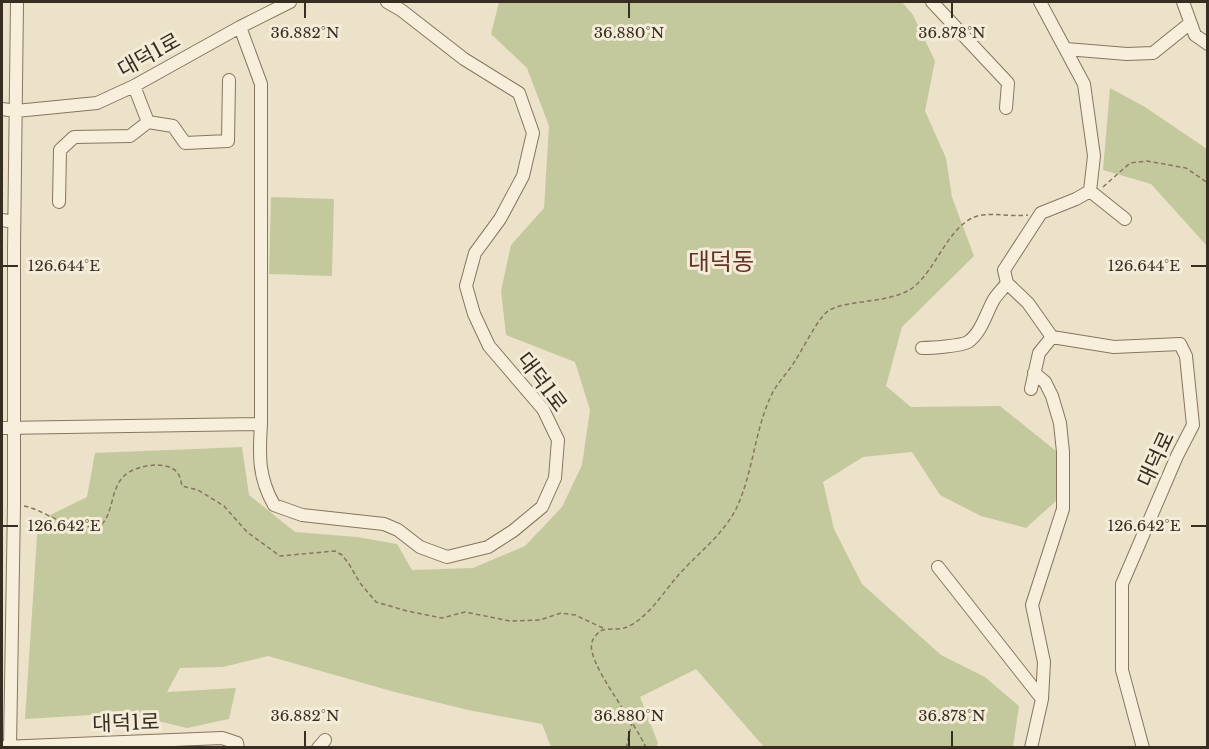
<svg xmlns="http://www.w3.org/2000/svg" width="1209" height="749" viewBox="0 0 1209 749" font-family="'Libre Baskerville','Noto Sans KR',serif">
<rect width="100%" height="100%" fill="#ece2c9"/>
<path fill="#c3c99d" d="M499,2h403l11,13 22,46 -10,50 21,47 6,39 22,59 -72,71 -16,59 25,21 89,-1 56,45 10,41 -40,36 -45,-12 -41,-21 -28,-43 -49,5 -40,25 11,47 28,55 79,71 44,22 34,29 -6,41h-249l-68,-78 -56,28 18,46 -2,4h-105l-9,-23 -74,-14 -77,-19 -123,-35 -45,11 -43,1 -13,24 69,-4 -7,31 -42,9 -62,-15 -100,6 13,-198 49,-24 8,-44 147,-6 7,48 46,37 62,5 40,7 15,26 61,-2 52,-22 37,-39 20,-42 8,-55 -15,-48 -69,-27 -5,-44 10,-46 33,-37 5,-82 -22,-58 -36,-34z
M1110,88l35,19 62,42v97l-56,-62 -48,-14z
M271,197l63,2 -2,77 -63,-2z"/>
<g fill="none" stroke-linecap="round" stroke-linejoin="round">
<g stroke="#87755f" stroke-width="14">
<path id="minor" d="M932,2l76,81 -2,25
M1040,2l44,82 10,72 -4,35 -14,8 -35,14 -37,57 3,13 21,20 24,34 62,10 66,-3 6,12 7,69 -16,31 -55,128v86l21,78
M1183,2l12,33 13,9
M240,27l21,57v340
M1066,49l61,5 26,-1 36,-29
M134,86l14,36 25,4 12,17 43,-2 1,-61
M2,109l14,2 81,-8 37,-17 106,-59 50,-25
M1090,191l35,28
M59,202l1,-52 14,-13 56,-1 18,-14
M2,220l12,2
M922,348c9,0 39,-2 46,-6 13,-9 18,-28 25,-41 3,-6 10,-12 14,-18
M1031,389l8,-36 13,-16
M2,428l259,-4c-2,31 -3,53 13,81l28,10 82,9 14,6 22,17 27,10 41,-10 25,-16 29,-24 13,-29 3,-38 -15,-31 -54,-63 -15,-32 -8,-28 9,-33 25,-34 23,-43 10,-43 -14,-40 -55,-34 -63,-49 -14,-8
M938,567l104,132
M2,747l220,-9 15,5 1,5
M10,747l4,-243v-255l3,-247
M318,748l7,-8
M1031,748l11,-49 2,-37 -12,-57 31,-96v-57l-3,-29 -8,-27 -7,-14 -11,-9"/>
</g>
<path stroke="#87755f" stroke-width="1.5" stroke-dasharray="4.5 3" stroke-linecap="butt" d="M1103,187l27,-24 17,-2 39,7 22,15
M24,506c15,3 27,12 41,17 12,4 23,4 35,3 14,-12 10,-37 24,-50 11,-11 42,-16 53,-4 3,4 4,9 5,14l16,4 26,16 23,26 33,24 55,-5 7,4 7,9 11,19 16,19 31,9 35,7 23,-6 45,9 30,-1 21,-7 14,2 28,13
M626,748l6,-26
M646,748c-9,-24 -61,-86 -54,-106 1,-4 5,-8 8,-11 9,-4 19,0 27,-4 19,-8 35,-32 48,-48 20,-24 48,-43 62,-72 17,-37 18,-82 37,-117 6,-10 15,-19 21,-29 8,-12 23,-43 33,-50 19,-12 59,-7 83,-22 26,-18 38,-69 71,-74 15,-2 30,2 46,0"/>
<use href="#minor" stroke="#f7efdc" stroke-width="12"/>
</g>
<path fill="none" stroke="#382d21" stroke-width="2" d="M305,3v15M629,3v15M952,3v15M3,266h15M1191,266h15M3,526h15M1191,526h15M305,731v15M629,731v15M952,731v15"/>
<g text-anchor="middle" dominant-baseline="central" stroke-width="6" stroke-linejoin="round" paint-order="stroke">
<g font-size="21" fill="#382d21" stroke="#f4ecd8">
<text transform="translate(149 55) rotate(-29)">대덕1로</text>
<text transform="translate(542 382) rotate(53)">대덕1로</text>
<text transform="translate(1156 459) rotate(-65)">대덕로</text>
<text transform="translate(126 723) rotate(-2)">대덕1로</text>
</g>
<g font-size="24" fill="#623224" stroke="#f4ecd8">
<text x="721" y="261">대덕동</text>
</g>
</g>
<g font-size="15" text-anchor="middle" fill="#382d21" stroke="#f4ecd8" stroke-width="6" stroke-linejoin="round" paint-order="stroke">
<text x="305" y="38">36.882°N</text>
<text x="629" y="38">36.880°N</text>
<text x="952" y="38">36.878°N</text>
<text x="1144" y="271">126.644°E</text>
<text x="64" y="271">126.644°E</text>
<text x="1144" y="531">126.642°E</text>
<text x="64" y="531">126.642°E</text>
<text x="305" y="721">36.882°N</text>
<text x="629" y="721">36.880°N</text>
<text x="952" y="721">36.878°N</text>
</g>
<rect width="1209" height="749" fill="none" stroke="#382d21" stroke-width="6"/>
</svg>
